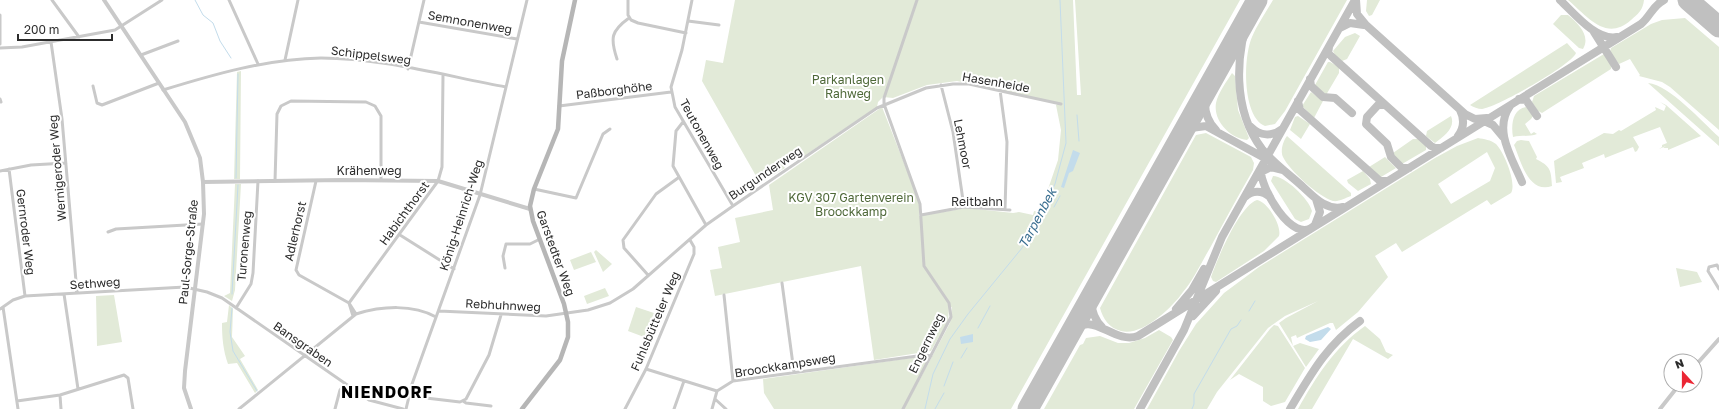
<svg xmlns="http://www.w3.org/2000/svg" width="1719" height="409" viewBox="0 0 1719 409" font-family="'Golos Text',sans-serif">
<rect width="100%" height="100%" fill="#fff"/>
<path fill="#e2ead8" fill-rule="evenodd" d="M735,0h338l4,95h4l-6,-95h165l-229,409h-107l46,-86 2,-16 -3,1 -1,13 -17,30 -57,9 -13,-94 -146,30 -5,-26 12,-2 -4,-21 22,-5 -5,-24 38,-8 -4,-25 113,-78 37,94v15l48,-8 46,5 6,-1 14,3 1,-4 4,1 8,-17 12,-35 3,-30 -5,-25 2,-2 -101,-22 -30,4 -34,13 -10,-1 -5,5 -1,5 -79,53 -4,-7 -14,7 5,8 -25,15 -58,-102 4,-21 17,3z
M1273,0h74l-62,111 -10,13 -10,2c-23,-9 -22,-69 -13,-89 5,-12 14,-25 21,-37z
M1367,0h13l-8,15 -3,1 -3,-5z
M1568,0h76c-1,10 -6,14 -13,20 -25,22 -43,-3 -63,-20z
M1561,15h7c10,8 23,21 15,34l-4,-1 -26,-24z
M1685,18l34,29v83l-49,-43 -8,-5 -23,-6 1,-1 -10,-16 -11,5 -9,-12 1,-4 40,-24 11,-4z
M1355,33l5,3 -13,23 -5,2 -7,-6 -2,-4 12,-14z
M1567,43l9,10c-3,11 -80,55 -94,56 -4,0 -9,-2 -12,-4z
M1604,54l7,10v5l-69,44 -4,-2 -6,-9 2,-6z
M1328,62h2l9,5v6l-13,22 -11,-10z
M241,71l-1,108h-6l3,-107z
M1232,73l3,3 3,34 11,28 -2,2c-17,-2 -34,-19 -31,-37 2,-10 11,-22 16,-30z
M1648,83c22,2 54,39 71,54v9z
M1311,92l12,9 -9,17 -12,-12z
M1660,102l6,3 35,31 -33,14v-2h-5l3,-2 -7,3 3,-2v-2l5,-2 -7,-16 -27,10 6,10 -2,4 -2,1 -2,-5 -28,11 -1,-4 -22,9 2,5 -24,9 2,5 -6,1 -2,-22 50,-28 9,1 6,-4 2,1 35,-21 -1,-3 9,4 2,-5z
M1526,107l7,9 -2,3 -6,5 6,10 3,-2 3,2c-7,3 -16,1 -24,3 -2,-11 -1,-28 13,-30z
M1298,116l12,8 -9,15 -11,-9 5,-13z
M1451,116c5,12 -7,20 -16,27l-9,-7 1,-5z
M1206,133l45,24 3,6 -1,7c-15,26 -29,52 -43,78 -9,15 -16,31 -27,44 -11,16 -42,45 -62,39 -12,-3 -18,-12 -21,-23l96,-173z
M1287,136l64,57v3c-6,2 -12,6 -18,5 -14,-4 -44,-31 -50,-44 -3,-6 0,-16 4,-21z
M1478,138c6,1 13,2 18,6 8,8 21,39 15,49l-20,12 -4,-5 -85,52 -6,-9 -21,13 13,21 -30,35 -22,18 -3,-7h-3l-33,15 -1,-3 -5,2 2,9 7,-3 19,6 -13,18 -27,-44 7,-5 32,-17 -33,15 -17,12 -51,64 -10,17h-60l32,-58 17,-27 28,-31 35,-26 176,-109 22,-12zM1487,152l8,16 -5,13 -39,23 -13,-20z
M1413,139h5l8,7v4l-24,14 -10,-9 1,-2z
M1521,140l8,1 8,16 -1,2c14,7 15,10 16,27 -24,8 -31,-25 -38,-41l3,-4z
M1385,157l11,11 -15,9 -12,-10z
M1363,171l7,8 1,5 -13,7 -10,-8 -1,-3z
M1273,176c12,0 36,23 39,35l-3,8 -8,3 -6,-3 -24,-38z
M235,184h6l-6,106 -3,11 -8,-5 6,-3z
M1257,200c11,2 25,26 22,36l-15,15 -48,31 -3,-1 -2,-4c6,-17 28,-71 46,-77z
M596,250l16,14 -9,8 -9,-20z
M591,252l5,10 -22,8 -4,-10z
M1676,268l21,4 5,10 -22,5z
M605,288l4,8 -22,8 -3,-8z
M114,295l8,47 -25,4 -1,-50z
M229,305l4,4 -1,28 13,19 -5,3 18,31 -3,3 -18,-30 -9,1c-5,-14 -6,-27 -6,-41l5,-1z
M636,307l18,6 -10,24 -16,-6z
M1274,325l4,1 27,42 -20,34 -14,4 -8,-5v-14l-24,-13 -9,6 40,-51z
M1365,326l15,13 6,13 7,3 -5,4 -35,-20 -41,70h-14c18,-32 36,-61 67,-83z
M1159,330l12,7 2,3 -39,69h-90l36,-64 3,-1 3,-6 14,-2 18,7h11l16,-5z
M925,356l2,7 -24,46h-129l-10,-16 -1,-14z"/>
<path fill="#c3dceb" d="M1073,150l7,3 -7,18 -4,2 -5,15 -3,-1z
M1328,327l3,2 -10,11 -11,2 -5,-3 1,-3z
M973,334v8l-12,2 -1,-7z"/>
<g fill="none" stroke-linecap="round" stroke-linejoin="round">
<path stroke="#c3dceb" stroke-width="1" d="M195,0l8,15 10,8 7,18 11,17
M1077,115l2,26
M236,178l2,-104
M1054,207l6,-11
M232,294l6,-109
M232,308l-2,24 3,19 24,40
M1249,311l6,-10
M978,328l12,-22
M961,358l6,-10
M944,386l9,-24
M925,409l8,-35 17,-35 18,-25 54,-66 14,-23 19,-41 11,-41 -6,-143
M935,409l9,-16
M1192,409l2,-5v-10l37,-65 6,-3 4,-6"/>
<path stroke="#c0c0c0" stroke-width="8" d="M1356,0l1,14 9,11 99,89 10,5 12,-1
M1560,0c14,13 36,41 57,37
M1688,0l2,1
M1251,10c-16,44 -19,99 11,139 11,14 27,25 40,37 12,11 24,25 41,21
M1340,28l10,-5 14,2
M1594,32l22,35
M1329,47l-1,6 3,3 100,90 4,2h6
M1310,79l1,7 12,11 12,1 17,15
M1207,89c-4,15 -2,30 9,41
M1519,99l7,1 11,16
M1298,101l2,9 80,71h7
M1385,105h-7l-11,12 -1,7 21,20 4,13 11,11h7
M1510,106c-17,24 2,52 12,76
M1482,120l11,5 10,12
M1251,127c9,9 21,10 31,2
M1181,136l10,-8 15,-2 64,35
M1458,136c6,-8 7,-16 2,-26
M1261,168c-3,16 32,80 54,57l5,-13 -4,-13
M1259,173l12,-6 12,3
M1245,197c7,-7 17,-7 25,0
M1093,292c-3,13 -1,25 9,35
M1176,309l16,-19 12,-21
M1193,316l23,-25
M1070,334c22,-27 42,11 68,2l503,-312c9,-7 12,-19 23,-24
M1140,409l44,-79 38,-93 133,-237
M1290,409c21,-35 36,-63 70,-88"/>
<path stroke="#c0c0c0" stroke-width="21" d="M1688,0l31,27
M1028,409l229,-409"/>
<path stroke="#c9c9c9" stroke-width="3" d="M52,0l27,37
M229,0l29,64
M628,0v15l3,5 7,3 48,10
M692,0l-10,50 -11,37 4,20 58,99
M0,15v29
M688,21l31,4
M419,22l98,17
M51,42l11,77 15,174
M0,48l22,-1 93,-17 47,-30
M141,55l37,-14
M617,59c-7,-21 -6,-28 12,-41
M285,60l13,-60
M408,69l16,-69
M941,85l12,47 11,75
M93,86l4,17 5,2 57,-22
M163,90c52,-16 104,-31 158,-32 61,0 125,18 185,29
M1000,90l7,52 -2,67
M0,99l1,3
M559,106l112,-14
M683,122l-7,9 -3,35 33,59
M9,169l16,127
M0,171l31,-6 35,-2
M275,181l2,-67 4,-8 10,-5 75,1 9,4 6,10v64
M316,181l-20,89 3,5 50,28 7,11
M534,189l42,9 27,-64 7,-5
M921,215l43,-8 46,3
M108,232l8,-3 87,-5
M400,235l54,34
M505,268l-2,-12 3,-12h24l10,-5
M1719,269l-2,-4 -8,2 -1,4 11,18
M648,275l-24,-27 -1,-8 33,-46 22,-16
M782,283l12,89
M64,294l14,95
M724,295l9,86
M349,303l89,-122 4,-14 1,-92
M349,303l4,13
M3,307l15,102
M236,308l15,-24 2,-11 5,-92
M0,309l13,-9 12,-4 160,-9 22,5 15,6 147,102 34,9
M439,311l107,5 42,-6 22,-7 23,-14 73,-64 27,-19 144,-98 49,-20 27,-4h16l92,20
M646,369l71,22 16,-10 192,-26 6,1
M60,395l1,14
M409,396l51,6 6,-3 23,-44 12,-40
M715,399l11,10
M17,401l43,-6 64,-20 4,3 5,31
M463,401l3,2 25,3
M239,409l117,-95c26,-8 57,-10 80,3
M335,409l5,-19 5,-7
M406,409l6,-25 68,-189 47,-195
M625,409l21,-40 48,-115v-7l-4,-7
M674,409l10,-28
M712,409l5,-18
M903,409l48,-92 -2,-14 -25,-37 -4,-62 -36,-100v-6l33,-98"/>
<path stroke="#c9c9c9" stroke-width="4" d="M104,0l81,122 15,36 3,24 1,32 -19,157 -1,17 7,21
M203,182l139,-2 96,1 92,28
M1695,366l24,-27
M1660,409l19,-24"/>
<path stroke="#b6b6b6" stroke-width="4.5" d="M522,409l38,-49 8,-23v-15l-4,-18 -31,-83 -3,-15 4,-17 24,-60 4,-68 13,-61"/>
</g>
<g text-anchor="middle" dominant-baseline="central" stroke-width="4" stroke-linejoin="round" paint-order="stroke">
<g font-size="12" fill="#2c2c2c" stroke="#fff">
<text transform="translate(470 22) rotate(10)">Semnonenweg</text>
<text transform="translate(371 55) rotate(7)">Schippelsweg</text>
<text transform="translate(996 82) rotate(10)">Hasenheide</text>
<text transform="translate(614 90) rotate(-7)">Paßborghöhe</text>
<text transform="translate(702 134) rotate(61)">Teutonenweg</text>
<text transform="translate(963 144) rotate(79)">Lehmoor</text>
<text transform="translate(57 168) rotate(-95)">Wernigeroder Weg</text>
<text x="369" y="170">Krähenweg</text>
<text transform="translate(765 173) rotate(-34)">Burgunderweg</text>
<text x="977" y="201">Reitbahn</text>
<text transform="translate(404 213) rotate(-54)">Habichthorst</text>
<text transform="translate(461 215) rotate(-72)">König-Heinrich-Weg</text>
<text transform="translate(295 231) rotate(-77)">Adlerhorst</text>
<text transform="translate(26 232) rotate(83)">Gernroder Weg</text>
<text transform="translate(244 246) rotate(-85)">Turonenweg</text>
<text transform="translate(188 252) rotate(-84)">Paul-Sorge-Straße</text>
<text transform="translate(556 253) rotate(70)">Garstedter Weg</text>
<text transform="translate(95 283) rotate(-4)">Sethweg</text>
<text transform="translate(503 305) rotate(3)">Rebhuhnweg</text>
<text transform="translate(655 321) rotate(-67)">Fuhlsbütteler Weg</text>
<text transform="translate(926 343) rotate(-64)">Engernweg</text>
<text transform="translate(303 344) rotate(35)">Bansgraben</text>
<text transform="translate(785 365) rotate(-9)">Broockkampsweg</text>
</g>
<g font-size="12" fill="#4e6838" stroke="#fff">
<text x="848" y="79">Parkanlagen<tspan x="848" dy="14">Rahweg</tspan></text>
<text x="851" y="197">KGV 307 Gartenverein<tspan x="851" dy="14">Broockkamp</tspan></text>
</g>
<g font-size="13" font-style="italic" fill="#386d8f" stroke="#fff">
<text transform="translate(1037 218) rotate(-62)">Tarpenbek</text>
</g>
<g font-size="16" font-weight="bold" letter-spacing="1" fill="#000" stroke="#fff">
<text x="387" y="392">NIENDORF</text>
</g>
</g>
<g transform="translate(1683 373) rotate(339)"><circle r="19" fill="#ffffff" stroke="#ababab"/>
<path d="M0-3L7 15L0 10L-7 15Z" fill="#eb2634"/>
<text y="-6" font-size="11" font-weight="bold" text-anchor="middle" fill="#2c2c2c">N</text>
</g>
<path d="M18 34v6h94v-6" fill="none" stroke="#2c2c2c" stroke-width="2"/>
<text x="24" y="34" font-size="12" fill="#2c2c2c" stroke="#ffffff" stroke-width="3" paint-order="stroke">200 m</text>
</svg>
